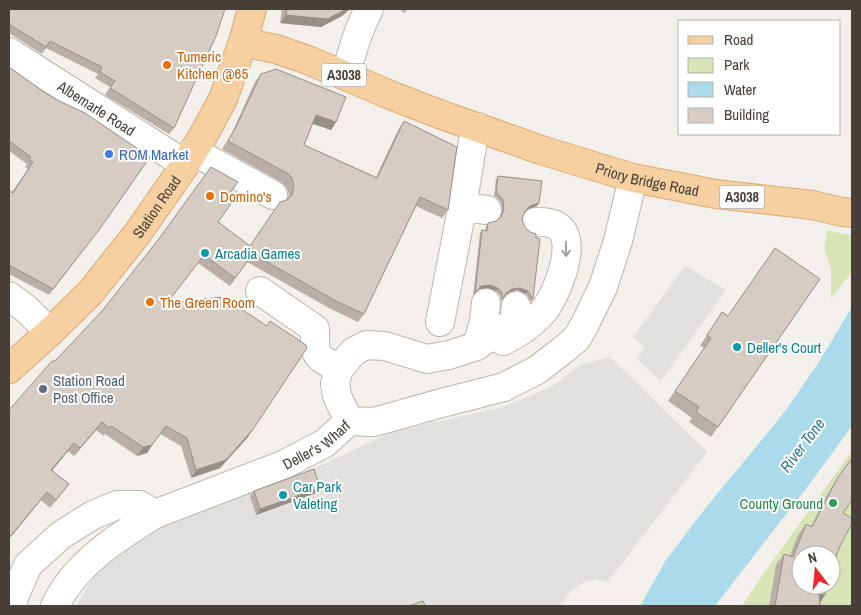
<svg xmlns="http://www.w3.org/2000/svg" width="861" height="615" viewBox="0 0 861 615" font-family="'Archivo Narrow',sans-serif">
<rect width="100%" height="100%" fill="#f3efea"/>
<path fill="#d7e4b6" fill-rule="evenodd" d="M827,231l25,4v37l-21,26v-29l-7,-21z
M852,451v155h-110l22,-33zM801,555h30v30h-30z"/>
<path fill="#e2e0de" d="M685,266l41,24 -65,91 -24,-22 8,-12 -12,-10z
M610,357l97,95 -99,130 -12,-3 -13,4 -12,8 -10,15h-111l-3,-1 -20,1h-350l2,-5 18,-29 29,-28 32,-19 92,-34 49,-16 41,-18 30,-15 26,-11 103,-23 24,-9 31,-14 26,-20z"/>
<path fill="#abdbeb" d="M852,307v119l-41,56 -96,124h-75l26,-46 38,-50 79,-96 34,-49z"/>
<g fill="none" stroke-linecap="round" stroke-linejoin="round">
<g stroke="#beb5ad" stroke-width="30">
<g id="minor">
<path id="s1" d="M9,52l160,102 16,11"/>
<path d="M346,76c5,-23 12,-46 23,-67"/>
<path d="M193,151l80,44"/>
<path d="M462,207l25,3"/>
<path d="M260,291l55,38c0,28 -1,26 24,40"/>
<path d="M9,296l16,12 25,24"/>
<path d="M440,322l21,-108 12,-74 5,-13"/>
<path d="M503,341c13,-6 27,-16 38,-27 14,-14 36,-67 20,-85 -6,-7 -17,-7 -25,-7"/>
<path d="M477,346l7,-25 2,-18"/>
<path d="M349,421l-12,-25 -2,-13 4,-14 14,-17 13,-7 19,1 42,13 22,-4 25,-8 40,-25 2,-16"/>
<path id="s2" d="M13,606l1,-9 14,-32 33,-30 32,-20 24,-10h23l15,9 128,-49 42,-22 24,-22 25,1 64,-18 66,-17 33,-17 26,-20 14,-12 8,-14 18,-37 15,-46 15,-63"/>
<path d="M55,606c20,-42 61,-68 100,-92"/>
</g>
</g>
<g stroke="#dbaa70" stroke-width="30">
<g id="major">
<path id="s3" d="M243,42l33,7 32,11 87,37 47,18 102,36 89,27 83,16 96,11 30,7 10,1"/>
<path id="s4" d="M9,369l41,-37 40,-39 47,-59 48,-69 18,-29 20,-37 20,-57 9,-33"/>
</g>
</g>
<use href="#minor" stroke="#fff" stroke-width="28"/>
<use href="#major" stroke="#f6d0a0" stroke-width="28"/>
</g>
<path fill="#b9afa8" d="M9,9h216l-51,119 -5,6 -64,-39 5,-8 -15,-9 3,-4 -52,-26 -4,6 -33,-21z
M282,9h68l-8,7 -21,11 -41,-4z
M398,9h9l-2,4z
M9,67l85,169 -45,59 -40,-21v-84l3,2 16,-23 -3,-2 2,-3 -18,-13z
M261,74l75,48 -5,8 -18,-7 -9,22 72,32 22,-47 6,-9 44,89 -6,8 -26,-12 -52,108 -6,8 -27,-13 -84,-47 -17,24 -32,-23 -31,40 81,134 -28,31 -29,10 -10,-32 -21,-12 -13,19 -10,3 -32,-22 -1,2 -8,-6 -22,26 -6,-5 -16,19 17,14 -6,8 -13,16 -9,-8 -32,39v-129l46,-49 175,-168 -12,29 32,24 37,-46 2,-6 -3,-7 -5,-5 -59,-33 9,-14 24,-53z
M498,176l41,27 -2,3 -9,3 -4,3 -2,7 11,80 -2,3 -5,-8 -9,-4 -7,2 -5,3 -4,7 -1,-6 -4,-5 -8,-3 -9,1 -6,7 7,-63 2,-3 3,1 1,-5 2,-3 8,-2 4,-3 2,-6 -1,-9 -4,-5 -3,-2 2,-17z
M820,279l-109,158 -22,-15 3,-4 -24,-17 36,-53 -4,-2 22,-34 6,4z
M852,458l-9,55 -12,42 -6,40 -5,8v3h-51l7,-41 8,-11 6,2 8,-21 8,-11 5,2 20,-38z
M320,488l-4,5 -60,22 -6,-19 4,-5z"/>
<path fill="#968f88" d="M350,9l-8,7 -21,11 -41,-4 6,-8z
M316,115l20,7 -5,8 -21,-7z
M539,203l-2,3 -9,3 -5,5 7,-8z
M490,285l8,3 -2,3 -8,-3 -9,1 -6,7 8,-10z
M520,288l8,3 -2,3 -9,-4 -7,2 -6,4 2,-3 6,-4z
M102,422l-6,8 -22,26 6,-8z
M254,428l-6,9 -28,31 -29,10 5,-8z
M74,443l-6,8 -22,27 5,-8z
M152,445l-5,8 -10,3 6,-9z
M320,488l-4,5 -60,22 4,-6z
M47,492l-6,8 -32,39v-1z
M819,594l6,1 -7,11z"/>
<path fill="#d7ccc3" stroke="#968f88" d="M9,9h216l-9,27 -42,92 -64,-40 5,-7 -15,-9 2,-5 -52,-26 -4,6 -37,-23z
M287,9h60l-20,10 -41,-4z
M9,67l35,25 13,8 28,13 65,44 -51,73 -46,59 -44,-24v-75l4,3 20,-31 -4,-2 2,-3 -22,-16z
M276,69l70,28 -10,25 -20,-7 -12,30 73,33 27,-57 53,26 -9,63 -28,-13 -56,117 -28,-13 -83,-47 -18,24 -31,-23 -37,48 56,-6 44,29 3,-5 36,24 1,3 -53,80 -28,32 -30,10 -9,-32 -21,-12 -14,19 -9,2 -32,-21 -2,2 -7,-6 -22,26 -6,-5 -23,27 18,14 -13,16 -9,-8 -38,46v-128l43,-49h3l47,-50 56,-71 53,-73 27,15 -8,11 6,4 -18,25 32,24 30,-44 7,-2 5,-5 2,-9 -2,-8 -5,-5 -59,-32 8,-14 25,-53z
M498,176l44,5 -3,22 -9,3 -5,5 -3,8 3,8 5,5 6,2v4l4,1 -7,60 -5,-8 -8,-3 -8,1 -6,4 -3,6 -1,-6 -4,-5 -8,-3 -9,1 -6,7 7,-63 5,1 1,-8 8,-2 5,-4 3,-8 -1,-9 -4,-5 -3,-1z
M775,248l45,31 -102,148 -22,-15 3,-5 -24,-16 36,-53 -4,-3 15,-23 6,4z
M852,458v42l-9,13 9,5v5l-12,23 -9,23v-14h-30v30h26l-2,10 -6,-1 1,12h-45l9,-52 9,3 13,-33 6,3 26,-50z
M314,469l6,19 -60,21 -6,-18z
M423,601l2,5h-16z"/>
<defs><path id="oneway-shaft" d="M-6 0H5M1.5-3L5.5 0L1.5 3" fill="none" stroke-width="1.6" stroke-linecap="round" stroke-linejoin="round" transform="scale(1.25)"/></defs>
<use stroke="#a39f9c" href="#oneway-shaft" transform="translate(566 249) rotate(89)"/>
<g fill="#e8710a" stroke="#fff" stroke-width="2">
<circle cx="167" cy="65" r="5"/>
<circle cx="210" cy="196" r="5"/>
<circle cx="150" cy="302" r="5"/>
</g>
<circle fill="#3f7fe0" stroke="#fff" stroke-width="2" cx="109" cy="154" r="5"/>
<g fill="#0f9aa8" stroke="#fff" stroke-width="2">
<circle cx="205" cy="253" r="5"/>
<circle cx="737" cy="347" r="5"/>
<circle cx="283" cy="495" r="5"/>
</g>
<circle fill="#5c6f8a" stroke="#fff" stroke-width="2" cx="43" cy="389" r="5"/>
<circle fill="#2e9e5b" stroke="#fff" stroke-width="2" cx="833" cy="503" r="5"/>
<g text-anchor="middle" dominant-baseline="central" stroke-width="4" stroke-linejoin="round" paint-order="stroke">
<g fill="#fff" stroke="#7e7974" stroke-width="1">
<rect x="321.5" y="63.5" width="45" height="23" rx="4"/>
<rect x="719.5" y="185.5" width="45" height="23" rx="4"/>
</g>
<g font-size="14" font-weight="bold" fill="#473f38">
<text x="344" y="75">A3038</text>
<text x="742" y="197">A3038</text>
</g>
<g font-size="15" fill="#c56008" stroke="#fff" text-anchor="start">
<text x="177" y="56">Tumeric<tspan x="177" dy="17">Kitchen @65</tspan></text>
<text x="220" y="196">Domino's</text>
<text x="160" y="302">The Green Room</text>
</g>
<g font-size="15" fill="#473f38" stroke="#fff">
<text stroke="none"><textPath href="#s1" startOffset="104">Albemarle Road</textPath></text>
<text stroke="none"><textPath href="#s3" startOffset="428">Priory Bridge Road</textPath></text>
<text stroke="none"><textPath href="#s4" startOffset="220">Station Road</textPath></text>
<text stroke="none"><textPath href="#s2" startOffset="369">Deller's Wharf</textPath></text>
</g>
<g font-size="15" fill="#366cbe" stroke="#fff" text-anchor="start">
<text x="119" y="154">ROM Market</text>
</g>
<g font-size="15" fill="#0d838f" stroke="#fff" text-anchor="start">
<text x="215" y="253">Arcadia Games</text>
<text x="747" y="347">Deller's Court</text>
<text x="293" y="486">Car Park<tspan x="293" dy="17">Valeting</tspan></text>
</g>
<g font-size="15" fill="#4e5e75" stroke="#fff" text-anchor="start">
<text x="53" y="380">Station Road<tspan x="53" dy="17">Post Office</tspan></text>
</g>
<g font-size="15" fill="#27864d" stroke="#fff" text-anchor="end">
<text x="823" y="503">County Ground</text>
</g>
<g font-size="16" font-style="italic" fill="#337a94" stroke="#fff">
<text transform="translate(802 445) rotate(-53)">River Tone</text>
</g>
</g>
<rect width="861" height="615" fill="none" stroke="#473f38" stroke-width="20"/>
<rect x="678" y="20" width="162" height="115" fill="#ffffff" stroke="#b5b2af"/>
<rect x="688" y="36" width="25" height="8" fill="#f6d0a0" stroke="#b5b2af"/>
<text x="724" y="45" font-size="15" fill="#473f38">Road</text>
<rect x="688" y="58" width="25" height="15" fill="#d7e4b6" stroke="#b5b2af"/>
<text x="724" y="70" font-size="15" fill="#473f38">Park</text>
<rect x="688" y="82" width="25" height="15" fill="#abdbeb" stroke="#b5b2af"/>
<text x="724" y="95" font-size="15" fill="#473f38">Water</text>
<rect x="688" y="108" width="25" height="15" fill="#d7ccc3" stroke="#b5b2af"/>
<text x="724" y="120" font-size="15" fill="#473f38">Building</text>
<g transform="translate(816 570) rotate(344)"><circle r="24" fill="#ffffff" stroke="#b5b2af"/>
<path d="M0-4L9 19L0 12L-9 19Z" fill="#e92b2d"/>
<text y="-8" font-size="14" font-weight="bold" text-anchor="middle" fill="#473f38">N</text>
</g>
</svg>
